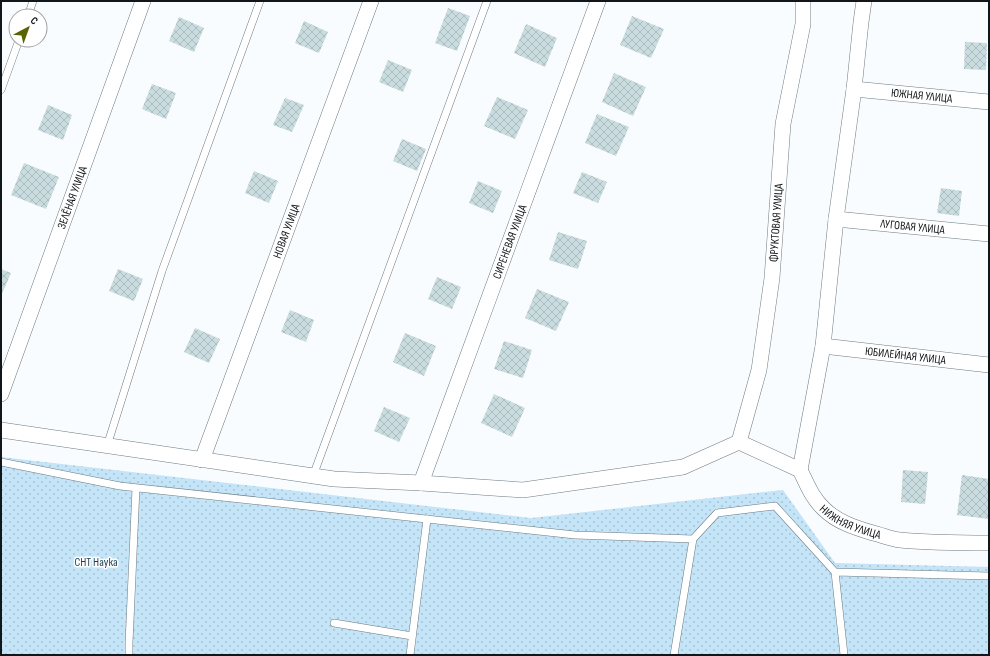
<svg xmlns="http://www.w3.org/2000/svg" width="990" height="656" viewBox="0 0 990 656" font-family="'Sofia Sans Condensed',sans-serif">
<defs>
<pattern id="garden-dots" width="8" height="8" patternUnits="userSpaceOnUse"><rect width="8" height="8" fill="#c4e4f8"/><path d="M2 2h.1M6 6h.1" fill="none" stroke="#a7c3d4" stroke-width="1.8" stroke-linecap="round"/></pattern>
<pattern id="building-cross-hatch" width="8" height="8" patternUnits="userSpaceOnUse"><rect width="8" height="8" fill="#c9dcdf"/><path d="M0 0l8 8M0 8l8-8" fill="none" stroke="#acbcbf"/></pattern>
</defs>
<rect width="100%" height="100%" fill="#f9fcfe"/>
<path fill="url(#garden-dots)" d="M1,457l530,61 252,-28 52,73 154,4v88h-988z"/>
<path fill="url(#building-cross-hatch)" d="M448,8l22,8 -13,35 -22,-8z
M632,16l32,13 -13,29 -31,-13z
M179,17l25,11 -10,24 -25,-11z
M304,21l24,11 -9,21 -24,-10z
M526,24l31,14 -12,29 -31,-14z
M965,42l22,1 -1,27 -22,-1z
M388,60l24,10 -9,22 -24,-10z
M614,73l32,14 -13,29 -31,-14z
M152,84l24,9 -10,26 -24,-10z
M497,97l31,13 -13,29 -31,-13z
M285,98l19,7 -12,27 -19,-7z
M48,105l24,10 -9,25 -25,-10z
M597,114l32,13 -13,29 -31,-13z
M402,139l24,10 -9,22 -24,-10z
M24,163l35,14 -13,32 -35,-14z
M254,171l24,10 -9,22 -24,-10z
M582,172l25,10 -9,21 -25,-10z
M478,181l24,10 -9,22 -24,-10z
M941,188l21,3 -3,25 -22,-3z
M558,232l29,9 -9,28 -29,-9z
M1,269l10,4 -10,23z
M118,269l25,10 -9,22 -25,-10z
M437,277l24,10 -9,22 -24,-10z
M537,289l32,13 -13,29 -31,-13z
M290,310l24,10 -8,22 -25,-10z
M195,328l25,11 -11,24 -25,-11z
M405,333l31,13 -12,30 -31,-14z
M504,341l28,9 -9,28 -29,-9z
M494,394l31,14 -13,29 -31,-14z
M384,407l26,11 -11,24 -25,-11z
M903,470l25,2 -3,32 -24,-2z
M962,475l27,4v40l-32,-4z"/>
<g fill="none" stroke-linecap="round" stroke-linejoin="round">
<g stroke="#6d7b83" stroke-width="8">
<path id="lane" d="M28,16l5,-15
M1,90l18,-50
M107,446l55,-175 98,-270
M1,462l119,24 455,49 118,4 24,-26 58,-7 60,66 154,4
M313,476l174,-475
M835,572l9,83
M334,623l78,13
M129,655v-12l7,-155
M410,655l17,-136
M674,655l19,-116"/>
</g>
<g stroke="#6d7b83" stroke-width="16">
<g id="street">
<path id="s1" d="M854,89l135,13"/>
<path id="s2" d="M836,219l153,15"/>
<path id="s3" d="M823,346l166,19"/>
<path id="s4" d="M1,394l142,-393"/>
<path d="M1,430l333,49 87,4 102,7 160,-23 56,-25"/>
<path id="s5" d="M739,442l20,-72 13,-92 11,-154 20,-100v-23"/>
<path id="s6" d="M739,442l61,28c7,14 12,28 24,39 13,13 32,19 49,24 9,2 18,6 27,7 30,3 59,3 89,3"/>
<path id="s7" d="M202,460l169,-459"/>
<path d="M800,470l23,-124 13,-127 18,-130 7,-67 3,-21"/>
<path id="s8" d="M421,483l177,-482"/>
</g>
</g>
<use href="#lane" stroke="#fff" stroke-width="7"/>
<use href="#street" stroke="#fff" stroke-width="15"/>
</g>
<g text-anchor="middle" dominant-baseline="central" stroke-width="3" stroke-linejoin="round" paint-order="stroke">
<g font-size="12" fill="#101619" stroke="#fff">
<text stroke="none"><textPath href="#s1" startOffset="68">ЮЖНАЯ УЛИЦА</textPath></text>
<text stroke="none"><textPath href="#s4" startOffset="209">ЗЕЛЁНАЯ УЛИЦА</textPath></text>
<text stroke="none"><textPath href="#s5" startOffset="223">ФРУКТОВАЯ УЛИЦА</textPath></text>
<text stroke="none"><textPath href="#s2" startOffset="77">ЛУГОВАЯ УЛИЦА</textPath></text>
<text stroke="none"><textPath href="#s7" startOffset="244">НОВАЯ УЛИЦА</textPath></text>
<text stroke="none"><textPath href="#s8" startOffset="257">СИРЕНЕВАЯ УЛИЦА</textPath></text>
<text stroke="none"><textPath href="#s3" startOffset="83">ЮБИЛЕЙНАЯ УЛИЦА</textPath></text>
<text stroke="none"><textPath href="#s6" startOffset="143">НИЖНЯЯ УЛИЦА</textPath></text>
</g>
<g font-size="12" fill="#163d51" stroke="#fff">
<text x="96" y="562">СНТ Наука</text>
</g>
</g>
<rect width="990" height="656" fill="none" stroke="#101619" stroke-width="4"/>
<g transform="translate(28 28) rotate(41)"><circle r="19" fill="#ffffff" stroke="#9fa2a3"/>
<path d="M0-3L7 15L0 10L-7 15Z" fill="#5a6302"/>
<text y="-6" font-size="11" font-weight="bold" text-anchor="middle" fill="#101619">С</text>
</g>
</svg>
